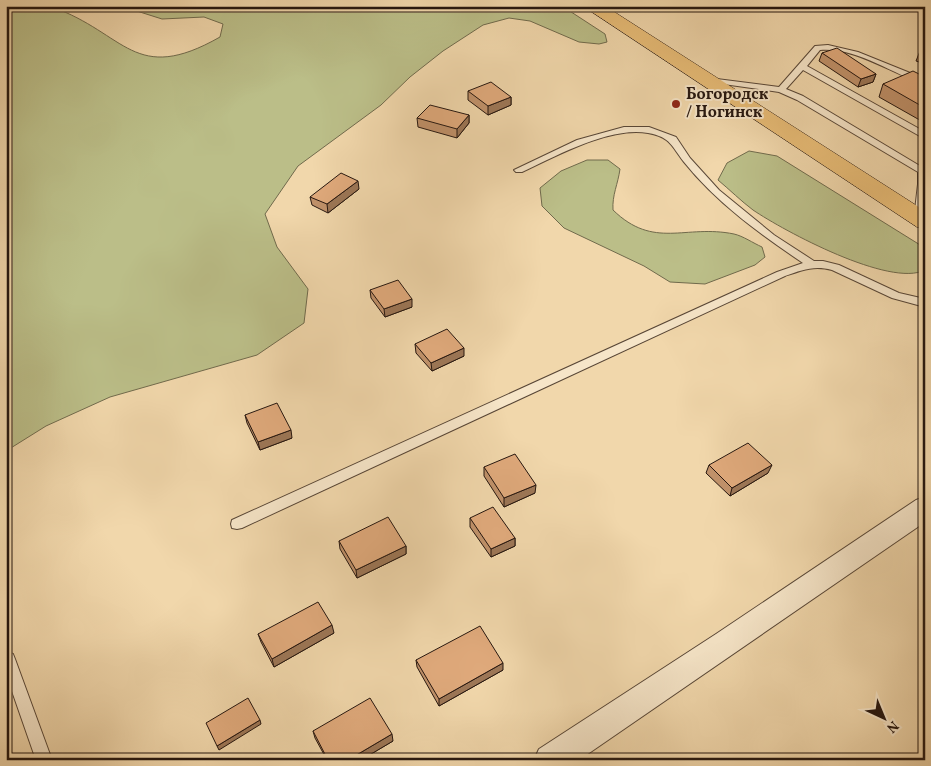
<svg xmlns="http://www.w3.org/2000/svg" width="931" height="766" viewBox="0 0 931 766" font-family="Vollkorn,serif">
<rect width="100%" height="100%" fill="#f1d7ab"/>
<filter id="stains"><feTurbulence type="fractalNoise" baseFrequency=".004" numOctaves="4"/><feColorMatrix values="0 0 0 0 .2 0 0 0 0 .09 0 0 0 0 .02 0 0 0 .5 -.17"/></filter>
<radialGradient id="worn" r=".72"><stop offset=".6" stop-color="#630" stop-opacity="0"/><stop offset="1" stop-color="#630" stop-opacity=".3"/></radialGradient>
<path fill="#bbbe88" stroke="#706a4c" d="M6,6c14,0 34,-3 46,1 74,26 82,79 168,30l3,-13 -19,-7 -42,2 -41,-13h441l43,28 2,8 -8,2 -20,-2 -49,-21 -21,-3 -26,7 -40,26 -33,26 -29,28 -83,61 -33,48 12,33 31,42 -4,34 -47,32 -147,42 -64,29 -40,25z
M749,151l28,5 148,92v22c-35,18 -141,-39 -172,-60 -12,-9 -23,-20 -35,-30l9,-17z
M587,160h21l12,9c-2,15 -8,26 -7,41 41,40 72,14 121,24 9,2 19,9 28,13l3,10 -10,8 -50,19 -35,-2 -26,-16 -80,-38 -22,-22 -2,-18 21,-17z"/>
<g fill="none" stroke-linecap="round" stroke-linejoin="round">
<g stroke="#584636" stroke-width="2">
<path id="lane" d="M828,45l30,7 67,27v5c-34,-10 -68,-37 -105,-34l-13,16 118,66v7l-122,-69 -17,19 17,7 122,73v41l-3,11 -3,1 -5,-3 4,-35v-12l-121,-72 -18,-8 -70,-10 -4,-2 4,-2 70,9 36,-41z
M624,127h25l27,10 14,21 29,32 55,45 40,26h9l16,4 60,28 26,6v8l-33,-9 -60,-28c-18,-5 -30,0 -47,6l-543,252 -5,1 -5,-1 -1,-4 1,-4 545,-248 26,-9c-43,-29 -86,-60 -119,-101 -12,-15 -13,-25 -36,-29 -38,-7 -92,23 -126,39h-6l-2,-2 63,-30z
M8,652l5,2 2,5 37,101h-16l-30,-86v-21z"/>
</g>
<g stroke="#584636" stroke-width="2">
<path id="street" d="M925,497v25l-346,238h-45l5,-11 177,-115 200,-134z"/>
</g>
<g stroke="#25160f" stroke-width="1">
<path id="primary" d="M583,6h22l320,205v18l-8,-2z"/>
</g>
<use href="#lane" fill="#f6e5c8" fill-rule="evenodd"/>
<use href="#street" fill="#f6e5c8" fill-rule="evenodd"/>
<use href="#primary" fill="#e8bc76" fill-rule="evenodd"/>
</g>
<path fill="#c1926b" stroke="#25160f" d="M925,43v21l-9,-3 6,-15z
M822,53l54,21 -3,8 -15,5 -39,-26z
M925,77v46l-46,-26 4,-13z
M468,91l43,6v8l-23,10 -20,-15z
M469,115v8l-12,15 -39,-11 -1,-9z
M359,189l-31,24 -16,-8 -2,-8z
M370,290l42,17 -27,10 -14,-19z
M415,344l49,12 -32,15 -16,-18z
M245,415l47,23 -32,12 -13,-27z
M709,465l59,8 -38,23 -24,-23z
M484,467l51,26 -31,14 -20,-31z
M470,518l45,20v8l-24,11 -21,-30z
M339,541l67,5v8l-49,24 -17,-29z
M334,633l-60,34 -13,-25 -3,-8z
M416,660l87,10 -64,36 -22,-39z
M313,731l80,10 -32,19h-34l-12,-22z"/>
<path fill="#9d7757" stroke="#25160f" d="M876,74l-3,8 -15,5 3,-8z
M511,97v8l-23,10v-9z
M469,115v8l-12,15v-9z
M358,181l1,8 -31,24 -1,-9z
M412,299v8l-27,10 -1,-8z
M464,348v8l-32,15 -1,-8z
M291,430l1,8 -32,12 -2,-8z
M772,465l-4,8 -38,23 2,-8z
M536,485l-1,8 -31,14v-9z
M515,538v8l-24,11v-8z
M406,546v8l-49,24 -1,-8z
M332,625l2,8 -60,34 -2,-8z
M503,663v7l-64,36v-7z
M260,720l1,4 -42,26 -2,-4z
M392,734l1,7 -32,19h-13z"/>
<path fill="#e0aa7c" stroke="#25160f" d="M837,48l39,26 -15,5 -39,-26z
M913,71l12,6v31l-42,-24z
M491,82l20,15 -23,9 -20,-15z
M430,105l39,10 -12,14 -40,-11z
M341,173l17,8 -31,23 -17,-7z
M398,280l14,19 -28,10 -14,-19z
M447,329l17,19 -33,15 -16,-19z
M277,403l14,27 -33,12 -13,-27z
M748,443l24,22 -40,23 -23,-23z
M515,454l21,31 -32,13 -20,-31z
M493,507l22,31 -24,11 -21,-31z
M388,517l18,29 -50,24 -17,-29z
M318,602l14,23 -60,34 -14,-25z
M480,626l23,37 -64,36 -23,-39z
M248,698l12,22 -43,26 -11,-23z
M370,698l22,36 -44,26h-20l-15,-29z"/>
<circle fill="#8f2418" stroke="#f6e5c8" stroke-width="2" cx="676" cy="104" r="5"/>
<g text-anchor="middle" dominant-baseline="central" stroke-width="4" stroke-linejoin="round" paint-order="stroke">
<g font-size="16" font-weight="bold" fill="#25160f" stroke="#f6e5c8" text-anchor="start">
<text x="686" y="95">Богородск<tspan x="686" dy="18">/ Ногинск</tspan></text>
</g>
</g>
<rect width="931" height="766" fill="none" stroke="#f1d7ab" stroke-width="25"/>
<rect x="8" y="8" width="916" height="751" fill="none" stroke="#25160f" stroke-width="2.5"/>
<rect x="12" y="12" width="906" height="741" fill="none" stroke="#25160f"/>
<g transform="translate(884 718) rotate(136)" stroke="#f6e5c8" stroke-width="4" paint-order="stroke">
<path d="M0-4L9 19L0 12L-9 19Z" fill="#25160f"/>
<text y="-8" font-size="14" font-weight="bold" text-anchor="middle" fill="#25160f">N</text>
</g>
<rect width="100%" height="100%" filter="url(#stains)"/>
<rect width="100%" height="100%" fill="url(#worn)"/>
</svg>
